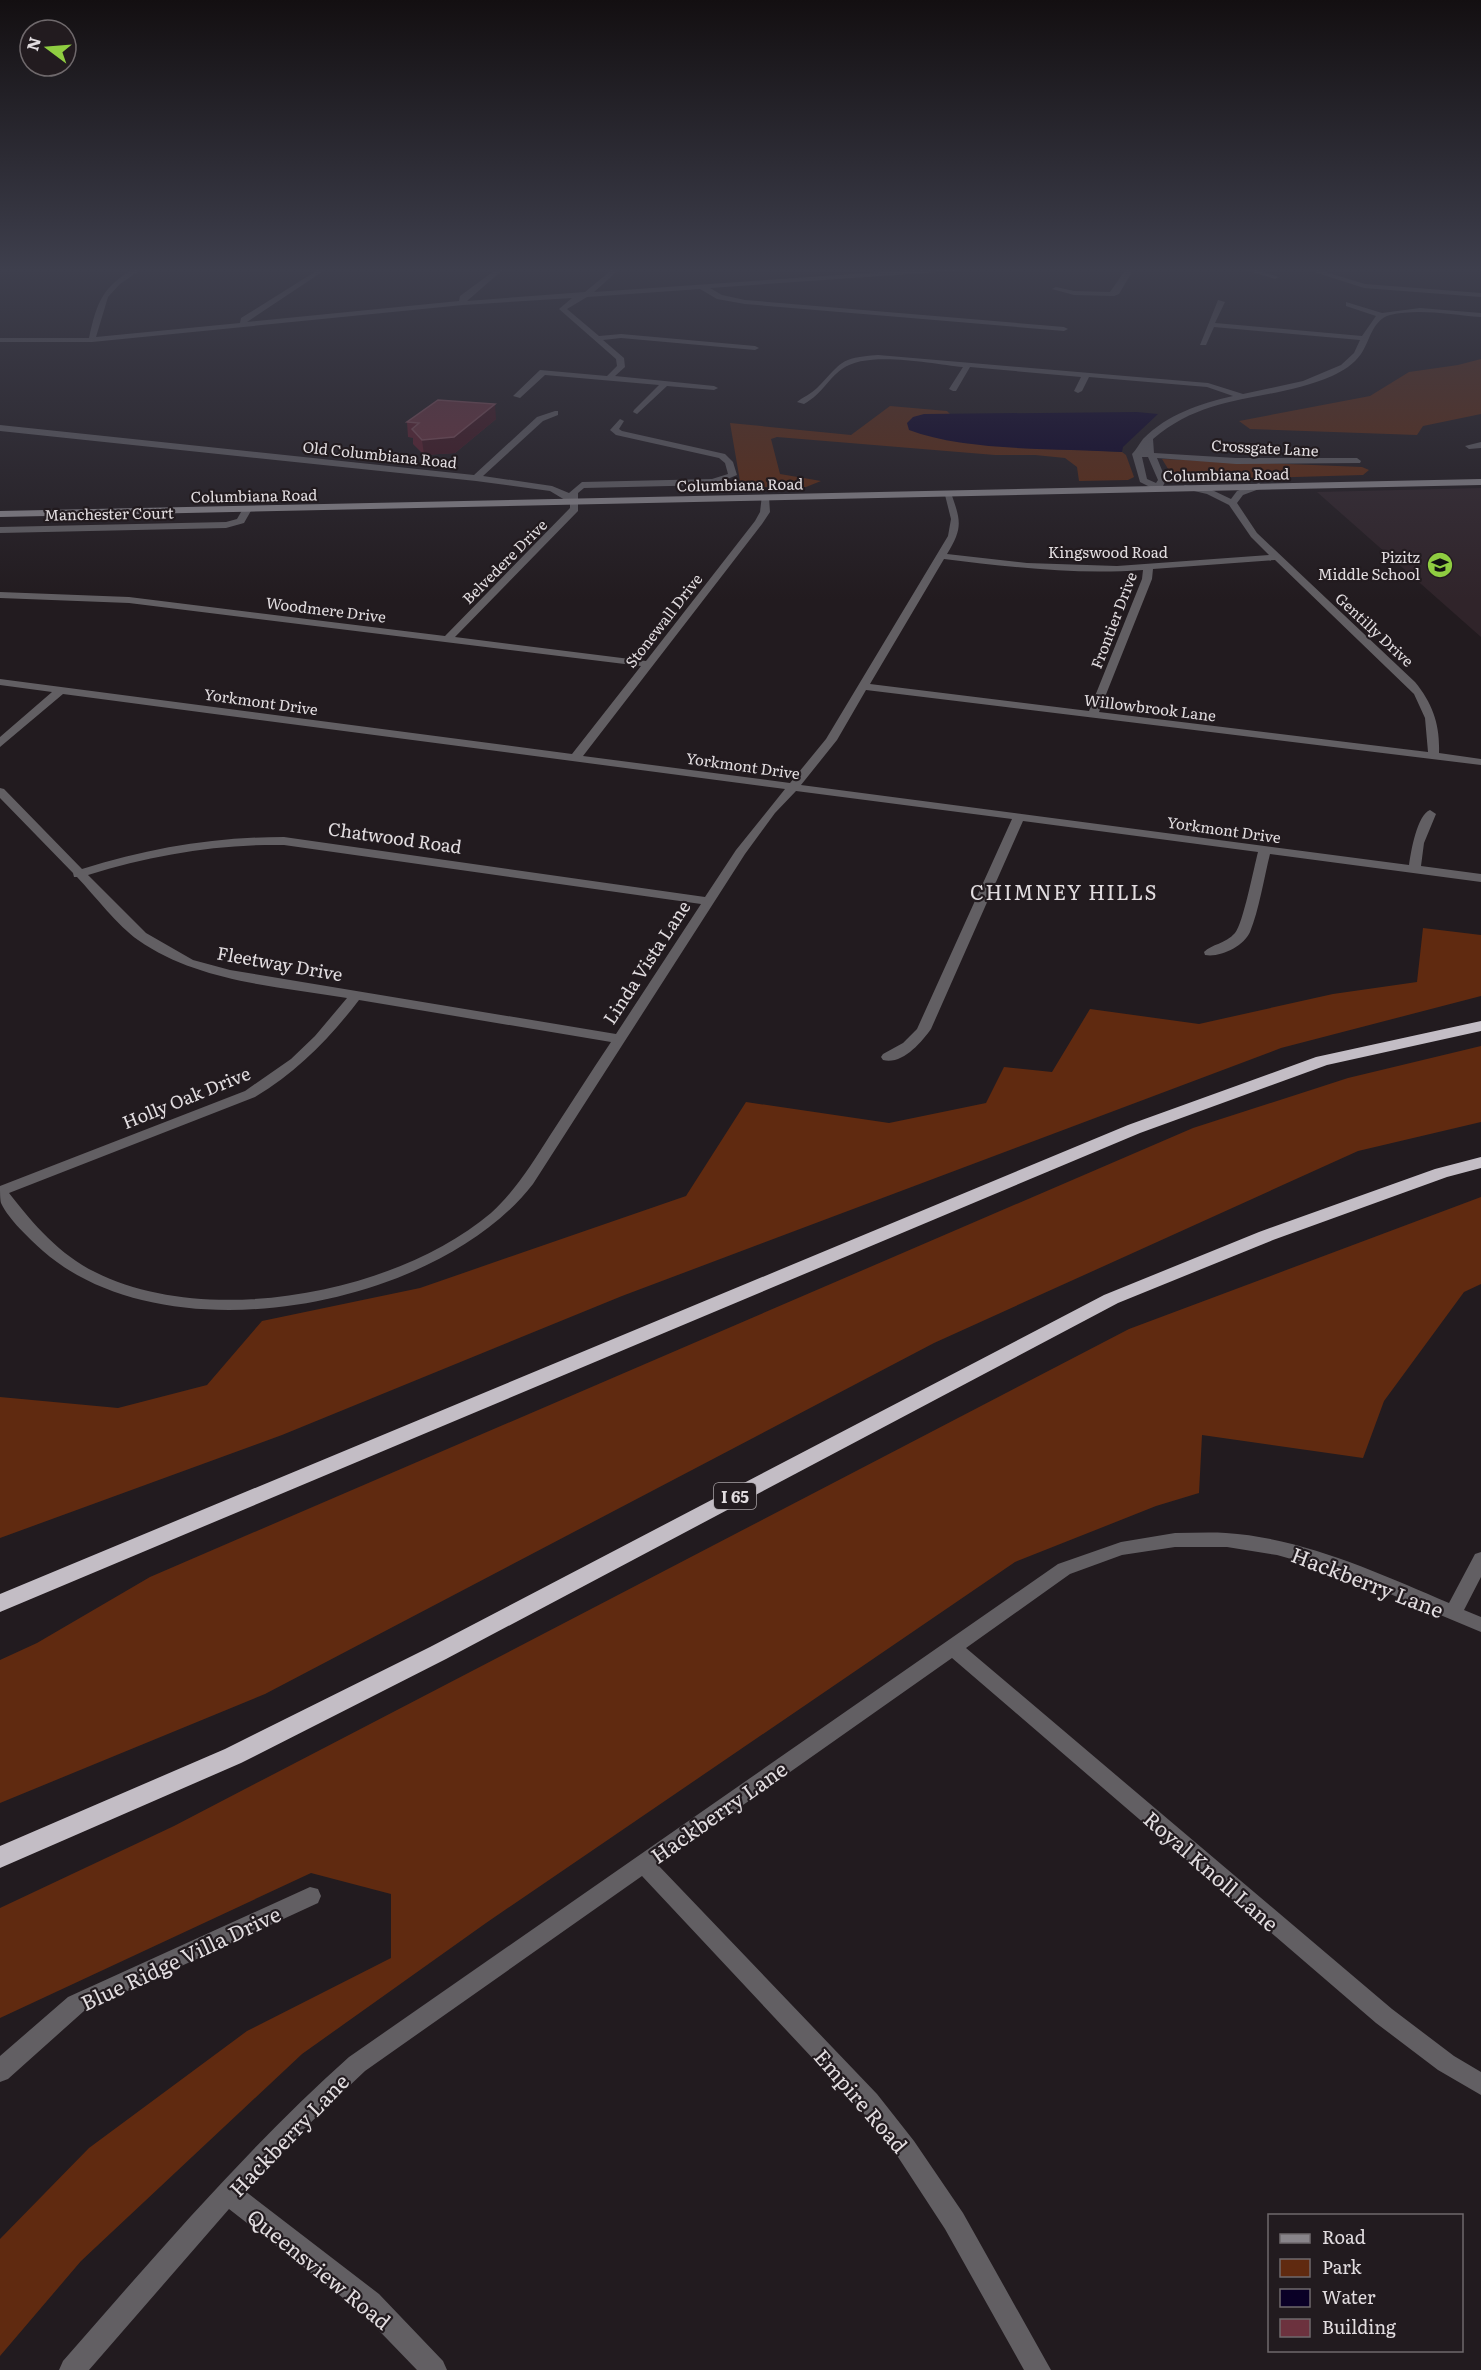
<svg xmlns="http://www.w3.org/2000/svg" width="1481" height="2370" viewBox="0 0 1481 2370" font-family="Literata,serif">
<rect width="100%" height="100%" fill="#221b1f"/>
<path fill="#30242a" d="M1481,488v149l-164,-145z"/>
<path fill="#602a10" d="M1481,359v55l-58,12 -6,9 -167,-6 -11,-8 131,-25 39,-24 49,-7z
M890,406l57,5 3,3h-26l39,29 159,9 4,3 8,22 -6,3 -49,1 -2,-14 -12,-9 -30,-3h-40l-218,-18 -6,2 9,35 41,7 -15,6h-65l-11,-64 121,12z
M1162,459l200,8 7,3 -6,5 -170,5 -20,-3z
M1423,928l58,7v61l-200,52 -659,248 -340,139 -282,103v-141l118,11 89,-23 55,-64 158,-33 266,-92 60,-94 143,21 97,-20 18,-36 48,5 38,-63 109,15 134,-30 84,-12z
M1481,1046v76l-123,29 -424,192 -669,351 -265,109v-143l37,-17 113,-66 1043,-449 155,-50z
M1481,1197v87l-17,8 -80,109 -21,57 -161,-23 -3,58 -43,13 -141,56 -529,361 -184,131 -221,207 -81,95v-117l89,-91 158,-117 144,-73v-64l-80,-21 -311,145v-110l174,-82 955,-497z"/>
<path fill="#0a0026" d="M1137,412l21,2 -35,33 -1,5c-63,-4 -155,0 -213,-22l-2,-7 6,-6 11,-3z"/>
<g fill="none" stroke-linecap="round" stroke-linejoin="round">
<path fill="#625f63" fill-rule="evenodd" d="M135,268h8l-23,16 -12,13 -12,40 144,-14 1,-5 80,-50h7l-81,54 212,-21 1,-5 38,-28h7l-38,33 118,-9 29,-24h7l-27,24 346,-24h31l-3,2 -258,18 12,7 23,5 319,27 4,2 -4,2 -319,-27 -28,-5 -17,-10 -113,8 -20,12 32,27 22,-2 134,12 4,2 -4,2 -134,-12 -18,2 21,18 1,9 -10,9 99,10 4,2 -4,2 -47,-4 -30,28 -4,-2 1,-2 25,-25 -114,-10 -25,23 -7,-2 27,-26 67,6 10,-10 -1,-7 -57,-50 13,-11 -109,7 -371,37h-92v-4h89c8,-36 13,-51 46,-70z
M1123,268h6l3,4 -13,22 -5,2 -40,-1 -22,-6 4,-2 18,4 36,1 14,-20z
M1239,268h10l30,9 -4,2z
M1302,268h10l53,16 116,9v4l-117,-9z
M1218,300l7,2 -10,21 147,13 14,-20 -30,-10v-4l36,11 38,-5 61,5v4c-29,-2 -62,-9 -91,-2 -18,5 -20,26 -29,39 -7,10 -18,17 -29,22 -63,27 -123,15 -179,63l1,14 82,5h121l4,3 -1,2 -124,1 -79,-6 9,22 -5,10 -3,1 -18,-9 -8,-28c4,-4 7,-10 11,-15 25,-25 56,-35 90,-43l-26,-9 -118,-10 -7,14 -4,2 -4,-2 7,-14 -111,-10 -14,24h-3l-4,-2 14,-22c-31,-3 -96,-17 -121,2 -15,11 -19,24 -38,35l-7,-2c6,-5 14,-8 20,-14 26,-26 21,-30 61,-33l330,28 35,11 60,-13 38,-16 13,-12 6,-13 -146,-13 -8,18h-6zM1142,457h6l10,23 -2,3 -9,-4z
M555,411h3v4l-15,6 -60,55 69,10 17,7 13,-11 130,-3 16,-5 -3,-11 -6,-5 -103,-23 -6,-5 10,-11 4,2 -5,8 3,2 103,23 8,8 4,13 -24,10 -129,3 -6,5v18l-123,126 191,24 109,-140 5,-9 2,-17 7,2 1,15 -8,12 -179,232 207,27 36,-44 122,-203 3,-17 -7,-28 7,2c10,28 12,35 -4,61l80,9 90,3 152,-11 -18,-18 -22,-32 -22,-11 -26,-6 4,-3 27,5 19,9 6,-8 22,-8 4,3 -1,2 -19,7 -6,8 20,30 158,149c18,22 25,43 24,71l42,6v6l-615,-75 -29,50 -36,45 608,80c2,-14 8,-50 21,-55l6,4 -12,29 -3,23 60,8v8l-211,-28c-6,24 -11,56 -20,78 -6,14 -30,26 -45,23l-1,-3c8,-8 21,-8 31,-19 8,-9 19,-66 23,-81l-235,-31 -92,208c-10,14 -29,36 -48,31l-2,-3 2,-3 20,-11 14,-14 95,-210 -216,-28 -21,22 -30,41 -212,330c-96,124 -367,175 -490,67 -14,-13 -34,-31 -42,-48 -1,-4 -1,-12 -1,-17l245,-95 46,-32 24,-23 32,-38c-71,-12 -149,-16 -209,-58 -20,-14 -43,-44 -61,-63h-3l-1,-4 -73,-75v-10l4,1 78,80c67,-21 133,-32 202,-32l421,60 31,-47 49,-61 -722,-95 -63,53v-10l52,-45 -52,-7v-6l572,75 69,-88 -512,-63 -129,-5v-6l129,5 316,39 125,-128v-5l-20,-12 -74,-10 -476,-50v-6l474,50 63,-58zM944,559c66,8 132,16 199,11l-1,9 -53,132 -219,-27zM1275,560l139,134 11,24 3,34 -329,-40 53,-133 1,-10zM284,845l417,59 -85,130 -386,-64 -37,-10 -47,-27 -58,-58c65,-20 129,-31 196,-30zM359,1000l252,42c-21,31 -41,63 -62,95 -17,27 -34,54 -58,76 -94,80 -283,116 -396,59 -35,-17 -62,-48 -86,-79l246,-96c43,-26 74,-58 104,-97z
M1481,442v6l-12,1 -4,-3z
M244,507l8,2 -8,14 -18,5 -226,5v-6l226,-5 11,-3z
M1175,1533c17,0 34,-1 51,0 77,5 153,40 223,70l26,-49 6,-2v25l-17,33 17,7v15l-110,-46 -48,-18 -46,-13 -50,-8h-52l-53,8 -52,19 -104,74 426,361 62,47 27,16v23l-43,-25 -62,-47 -424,-365 -294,207 219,229 37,47 49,72 88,157h-27l-79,-141 -47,-72 -37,-47 -219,-234 -277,195 -76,72 -44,48 134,103 64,67 4,9h-30l-56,-58 -132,-103 -140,161h-30l4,-9c92,-105 182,-211 286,-304l709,-493 63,-22z
M310,1887l8,2 3,7 -3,7 -234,108 -76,68 -8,3v-26l68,-59z"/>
<path fill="#89858a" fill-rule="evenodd" d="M1481,479v6l-1481,32v-6z"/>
<path fill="#c3bdc5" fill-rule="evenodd" d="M1481,1021v10l-154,34 -187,68 -1140,479v-18l1128,-469 188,-68z
M1481,1157v11l-34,9 -174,63 -155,63 -672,356 -205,104 -241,105v-22l225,-97 205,-102 674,-352 155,-63 176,-63z"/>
</g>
<path fill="#5e1d2b" d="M496,419l-41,34 -31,2 -11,-11v-6l-5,-1 -1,-15z"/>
<path fill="#40141e" d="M495,404l1,15 -41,34 -31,2 -2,-15z"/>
<path fill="#6c323e" stroke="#7f4d58" stroke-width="1.5" d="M438,400l57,4 -41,33 -32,3 -10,-11 7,-6 -12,-1z"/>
<linearGradient id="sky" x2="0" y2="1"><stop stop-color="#130f11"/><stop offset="0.45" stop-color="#3e3f4d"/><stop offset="1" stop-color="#3e3f4d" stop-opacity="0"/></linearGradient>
<rect width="1481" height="600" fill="url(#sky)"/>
<defs>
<g id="school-disc" transform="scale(1.35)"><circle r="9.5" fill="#8fcd41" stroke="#221b1f"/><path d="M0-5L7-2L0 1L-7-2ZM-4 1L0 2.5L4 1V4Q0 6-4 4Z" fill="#111"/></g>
</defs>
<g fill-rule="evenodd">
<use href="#school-disc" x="1440" y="565"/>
</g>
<g text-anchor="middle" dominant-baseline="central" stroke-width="4.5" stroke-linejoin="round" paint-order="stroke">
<g font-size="15" fill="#e2dde0" stroke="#221b1f">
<text transform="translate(1265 447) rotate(3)">Crossgate Lane</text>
<text transform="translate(380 454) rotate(6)">Old Columbiana Road</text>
<text transform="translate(1226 474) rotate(-1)">Columbiana Road</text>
<text transform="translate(740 484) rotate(-1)">Columbiana Road</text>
<text transform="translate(254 495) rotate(-1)">Columbiana Road</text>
<text transform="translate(109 513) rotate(-1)">Manchester Court</text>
<text x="1108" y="551">Kingswood Road</text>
<text transform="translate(504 561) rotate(-45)">Belvedere Drive</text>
<text transform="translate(326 609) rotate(7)">Woodmere Drive</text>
<text transform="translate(663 620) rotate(-52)">Stonewall Drive</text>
<text transform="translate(1113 620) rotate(-69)">Frontier Drive</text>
<text transform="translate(1375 629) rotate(43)">Gentilly Drive</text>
<text transform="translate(261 701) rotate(8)">Yorkmont Drive</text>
<text transform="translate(1150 707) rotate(7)">Willowbrook Lane</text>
<text transform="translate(743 765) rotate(8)">Yorkmont Drive</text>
<text transform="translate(1224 829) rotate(8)">Yorkmont Drive</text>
</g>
<g font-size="15" fill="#e2dde0" stroke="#221b1f" text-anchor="end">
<text x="1420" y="556">Pizitz<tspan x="1420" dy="17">Middle School</tspan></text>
</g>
<rect fill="#221b1f" stroke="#a8a3a6" stroke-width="1.5" x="714" y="1483" width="42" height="26" rx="4.5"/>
<g font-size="16" font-weight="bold" fill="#e2dde0">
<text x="735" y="1496">I 65</text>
</g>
<g font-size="18" fill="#e2dde0" stroke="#221b1f">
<text transform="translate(395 837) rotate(8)">Chatwood Road</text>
<text transform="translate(646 962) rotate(-57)">Linda Vista Lane</text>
<text transform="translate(280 963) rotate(10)">Fleetway Drive</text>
<text transform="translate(186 1097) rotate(-22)">Holly Oak Drive</text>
</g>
<g font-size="20" letter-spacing="1.5" fill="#e2dde0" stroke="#221b1f">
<text x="1064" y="891">CHIMNEY HILLS</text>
</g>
<g font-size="21" fill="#e2dde0" stroke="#221b1f">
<text transform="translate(1368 1581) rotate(21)">Hackberry Lane</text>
<text transform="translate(718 1811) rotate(-35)">Hackberry Lane</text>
<text transform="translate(1212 1870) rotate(41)">Royal Knoll Lane</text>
<text transform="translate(180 1957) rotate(-25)">Blue Ridge Villa Drive</text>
<text transform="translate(862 2100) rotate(49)">Empire Road</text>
<text transform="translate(288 2134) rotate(-46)">Hackberry Lane</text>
<text transform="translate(320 2268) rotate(39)">Queensview Road</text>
</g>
</g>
<rect x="1268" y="2214" width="195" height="138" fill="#221b1f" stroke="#6f696c" stroke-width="1.5"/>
<rect x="1280" y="2234" width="30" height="9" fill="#89858a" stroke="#6f696c" stroke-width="1.5"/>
<text x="1322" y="2244" font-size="18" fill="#e2dde0">Road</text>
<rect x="1280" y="2259" width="30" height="18" fill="#602a10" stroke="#6f696c" stroke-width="1.5"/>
<text x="1322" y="2274" font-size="18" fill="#e2dde0">Park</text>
<rect x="1280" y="2289" width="30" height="18" fill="#0a0026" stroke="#6f696c" stroke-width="1.5"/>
<text x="1322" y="2304" font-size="18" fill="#e2dde0">Water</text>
<rect x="1280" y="2319" width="30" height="18" fill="#6c323e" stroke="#6f696c" stroke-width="1.5"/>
<text x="1322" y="2334" font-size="18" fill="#e2dde0">Building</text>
<g transform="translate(48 48) rotate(286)"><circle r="28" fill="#221b1f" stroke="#6f696c" stroke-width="1.5"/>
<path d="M0-4.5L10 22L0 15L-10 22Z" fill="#8fcd41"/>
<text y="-9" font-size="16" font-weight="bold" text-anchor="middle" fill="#e2dde0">N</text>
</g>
</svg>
